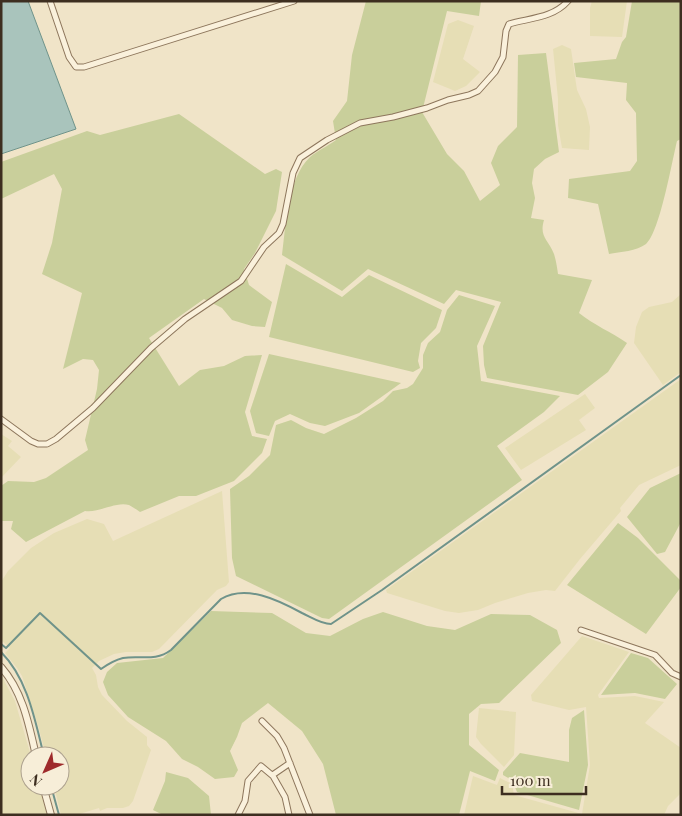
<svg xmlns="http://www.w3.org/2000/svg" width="682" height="816" viewBox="0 0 682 816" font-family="'Playfair Display',serif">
<rect width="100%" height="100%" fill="#f0e4c8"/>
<path fill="#e6deb5" d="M592,1h35l-5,36 -32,-1v-28z
M458,20l16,6 -11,33 17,13 -14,14 -11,5 -22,-9 15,-58z
M562,45l9,4 6,41 9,19 4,18 -1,23 -27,-2 -4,-23v-26l-5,-50z
M681,294v78l-18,13 -29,-42 2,-16 6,-15 7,-5 23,-5z
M681,379v86l-42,20 -19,23 1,3 -41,48 -25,32 -9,-1 -18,3 -33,10 -17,7 -19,3 -14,-2 -58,-18 -1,-3z
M585,394l10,14 -16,12 7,10 -65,40 -16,-22z
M1,434l11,7 -4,5 13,11 -20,21z
M222,491l7,91 -3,4 -9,4 -58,59 -7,3h-26l-12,2 -15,7 -7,7 4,7 2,12 4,8 25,26 20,16v8l4,5 -18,51 -4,5 -6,2h-16l-7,3 -1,-3 -23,7h-15l-7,-29h6v-30h-14l-7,-27 -17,-53 -5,-8 -12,-15 5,-5 -9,-8v-58l7,-11 23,-23 23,-15 33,-14 17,5 9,17z
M582,636l47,16 -31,43 1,3 36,-2 29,6 -19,21 36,25v45l-13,13 -4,9h-200l9,-39 24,9 3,-7 12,6 2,11 68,19 8,-49 -4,-58 -17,3 -37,-9 -1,-6z
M1,675l14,26 16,55 -1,30h9l8,29h-46z
M479,708l37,4 -2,43 -10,12 -23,-23 -5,-7z"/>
<path fill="#c9cf9b" d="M366,1h115l-2,15 -32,-5 -25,101 25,42 17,17 16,30 20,-16 -9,-22 7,-17 19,-19 1,-72 28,-2 13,99 -14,7 -11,10 -2,14 3,15 -4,20 13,2c-5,17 4,19 10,34 2,6 3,13 4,20l34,6 -13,33c15,12 32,19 48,30l-19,29 -30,23 -91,-17 -3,-13 -1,-19 18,-44 -45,-12 -12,14 -76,-35 -26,22 -60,-36c4,-29 5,-76 28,-98 7,-6 18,-11 26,-17l-3,-19 14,-20 5,-46z
M632,1h49v138l-4,2c-5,20 -17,91 -31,103 -9,7 -26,8 -37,10l-11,-50 -30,-6 1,-19 61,-8 7,-10 -1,-48 -10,-13 1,-17 -51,-6 -2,-14 42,-4 6,-17 4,-5z
M179,114l86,60 11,-5 6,3 -6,39 -21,42 -11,16 5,16 23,17 -7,25 -13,-1 -20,-6 -10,-12 -18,-9 -55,39 30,48 21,-16 24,-4 21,-10 17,-1 -17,57 7,24 15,3 -5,14 -28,28 -38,15h-17l-39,16c-3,-2 -7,-5 -11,-7 -13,-4 -30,8 -44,6l-59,31 -15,-13 2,-8h-12v-35l7,-5 26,1 12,-4 42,-28 -3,-10 12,-51 2,-19 -6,-10 -10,-1 -20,10 19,-76 -40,-19 10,-31 10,-54 -8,-15 -53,25v-37l86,-31 13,4z
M286,264l56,33 27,-22 73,35 -6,18 -15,15 -3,18 2,7 -7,4 -144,-35z
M459,295l36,11 -18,40 4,35 79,15 -16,16 -47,34 25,34 -193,139 -7,-1 -86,-42 -4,-18 -2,-69 19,-13 21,-21 6,-30 15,-5 15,8 18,6 32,-16 27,-17 10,-10 14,-3 6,-4 10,-16v-13l5,-12 12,-11 7,-22z
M269,354l132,29 -42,30 -34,13 -15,-3 -20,-9 -15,7 -6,15 -13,-3 -6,-22z
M681,473v49l-16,30 -8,2 -30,-37 23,-29z
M618,523l20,15 43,43v6l-35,47 -79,-49z
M211,611l61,2 34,20 24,3 33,-17 20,-7 44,14 28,4 36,-16 39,1 27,15 4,13 -62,60 -18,1 -12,10v31l30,25 -4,11 -25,-10 -11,44h-123l-13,-51 -21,-33 -34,-28 -26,20 -5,14 -7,14 8,19 -4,7 -19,2 -17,-12 -16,-8 -16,-18 -38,-24 -20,-22 -5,-13 4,-10 10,-9 46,-5z
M631,653l17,5 29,26 -12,15 -30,-6 -34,2z
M584,710l4,55 -9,45 -62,-18 -5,-12 -9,-5v-3l17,-19 49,9v-32l3,-12z
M166,772l22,6 21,18 2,19h-48l-10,-5 12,-29z"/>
<path fill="#a9c4bc" stroke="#6f938a" d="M1,1h27l48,128 -75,25z"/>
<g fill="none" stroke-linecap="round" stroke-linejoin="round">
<path stroke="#6f938a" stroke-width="2" d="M1,644l5,4 34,-35 61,56c7,-5 14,-9 22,-11 17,-3 32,4 48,-8l50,-51c25,-15 57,1 81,14 9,4 19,11 29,11l51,-34 299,-215
M1,652c27,27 34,69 43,104
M51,786l8,29"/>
<g stroke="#8d765c" stroke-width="7">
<path id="minor" d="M50,1l19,56 7,10h8l210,-66
M1,419l30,22 7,3h9l9,-5 37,-31 58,-60 34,-29 56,-38 23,-34 15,-14 4,-9 10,-51 7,-15 27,-18 33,-17 33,-6 34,-9 21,-8 21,-5 9,-4 17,-19 8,-15 3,-26 3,-7c21,-6 44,-6 59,-23
M581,630l74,25 17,18 9,4
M262,721l15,15 7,12 26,67
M238,815l7,-14 3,-20 13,-15 12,10
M289,815l-4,-18 -12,-21 1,-2 16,-11"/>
</g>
<g stroke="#8d765c" stroke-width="8">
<path id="tertiary" d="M1,667c22,25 28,58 35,89
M43,786l8,29"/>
</g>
<use href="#minor" stroke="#faf1dc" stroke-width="5"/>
<use href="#tertiary" stroke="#faf1dc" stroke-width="6"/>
</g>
<rect width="682" height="816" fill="none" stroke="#3d2e20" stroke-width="5"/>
<g transform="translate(45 771) rotate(225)"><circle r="24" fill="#f7eed8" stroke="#ada18e"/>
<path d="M0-4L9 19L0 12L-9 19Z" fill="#9e2a2b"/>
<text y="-8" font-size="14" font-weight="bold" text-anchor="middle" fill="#3d2e20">N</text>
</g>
<path d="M502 786v8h84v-8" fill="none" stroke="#3d2e20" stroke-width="2.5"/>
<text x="510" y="786" font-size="15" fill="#3d2e20" stroke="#f7eed8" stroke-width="4" paint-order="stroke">100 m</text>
</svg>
